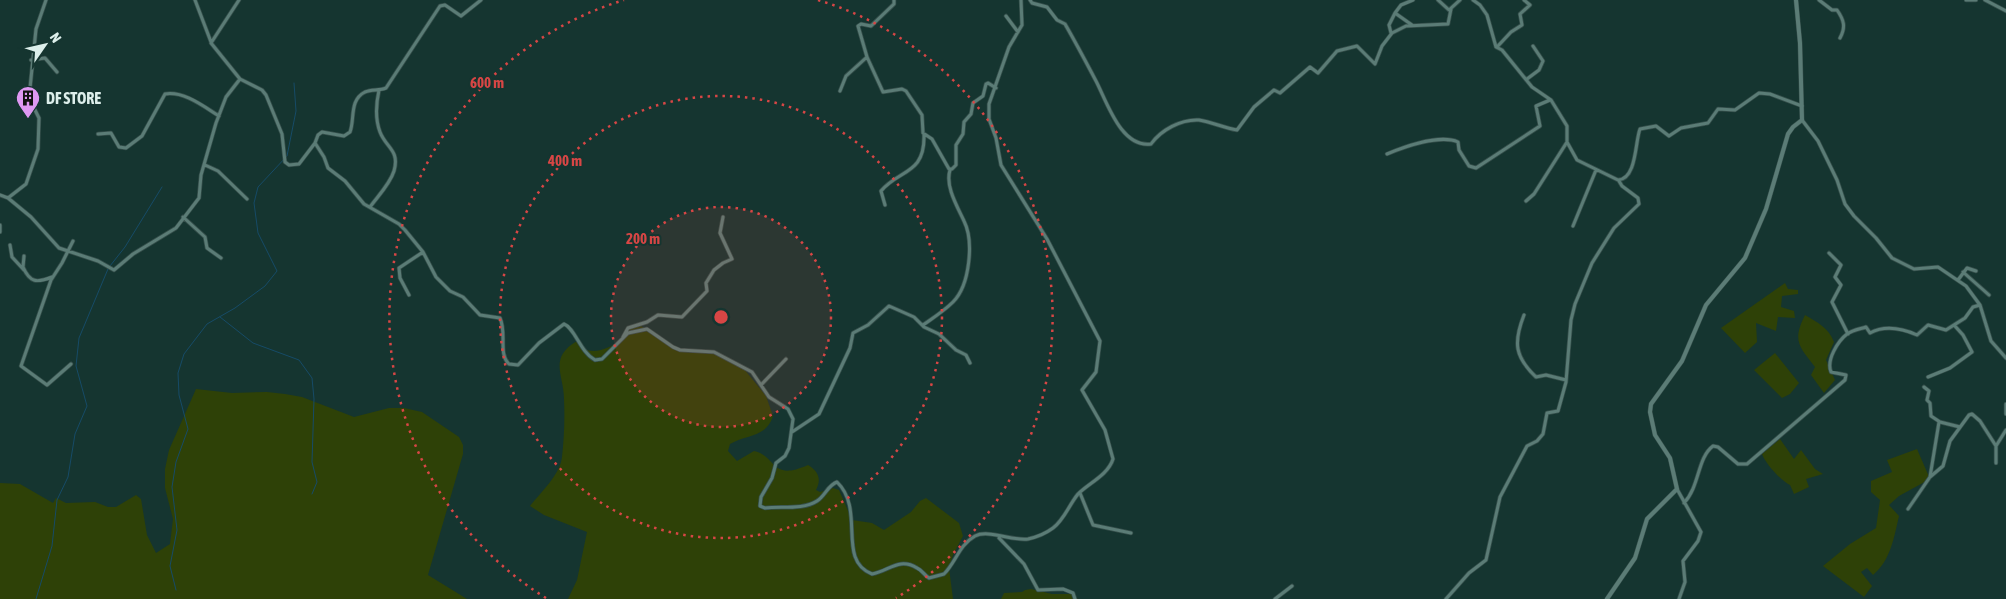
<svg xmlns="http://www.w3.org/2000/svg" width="2006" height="599" viewBox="0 0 2006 599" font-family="'Asap Condensed',sans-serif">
<rect width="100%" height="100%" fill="#153530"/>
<path fill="#2e4107" d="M1785,283l3,6 10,1v4l-16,2 -1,11 13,4 1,7 -17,-1 -2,14 -20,-8 1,19 -12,11 -24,-25z
M1805,315c13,8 23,12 29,27l-8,18 9,20 -11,13 -13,-18 4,-8c-16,-21 -23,-26 -10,-52z
M641,326l39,23 34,3 30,17 22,27 7,20c-7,22 -26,18 -43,28l-2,7 9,10 17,-10c23,5 16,31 54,14 10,6 14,14 8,25l4,2 13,-4 6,2 13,30 20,3 12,7 27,-18 9,-11 6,-3 33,25 4,13 -10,19 -4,13 4,31h-385l9,-19 10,-48 -43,-17 -14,-9c10,-13 30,-31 32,-49 2,-19 3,-38 2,-58 0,-24 -16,-41 13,-58 10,18 32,8 45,-2 3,-2 5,-7 7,-9 2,-2 9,-3 12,-4z
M1775,353l24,30 -9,11 -8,4 -28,-28z
M196,389l36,4 35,-1 18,2 17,3 52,20 35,-9h15l18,4 37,25 4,8v9l-35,121 39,24h-467v-116l20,1 33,19 3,-5 10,5 29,-1 13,5h8l20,-12 5,4 6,36 9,18 14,-9 3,-25 -8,-31v-19l4,-19z
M1780,439l14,20 7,-9 14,19 8,5 -17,5 3,8 -15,7 -4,-9c-9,-4 -25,-22 -28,-31z
M1917,449l13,30 -31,17 -10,9 10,11c-5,21 -8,44 -26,59l-6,-7 -6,4 11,14 -8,11 -41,-31 27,-22 26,-16 4,-28 -9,-8v-11l21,-9 -5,-12z
M1031,589l21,5h20l6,5h-77l3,-6 18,-1 3,-2z"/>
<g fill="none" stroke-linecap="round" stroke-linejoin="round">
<path stroke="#164b67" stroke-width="1" d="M110,266l15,-19 37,-60
M220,317l33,26 46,17 13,18 2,21 -2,63 5,20 -5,12
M176,590l-6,-24 7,-36 -5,-43 4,-25 12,-33 -9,-34 -1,-22 6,-19 23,-30 28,-16 30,-22 12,-15 -19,-38 -4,-30 4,-16 29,-31 9,-45 -2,-28
M36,599l16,-53 5,-46 11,-23 7,-43 12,-28 -11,-40 3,-28 29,-69"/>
<g stroke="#354f4b" stroke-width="4.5">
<path id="minor" d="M46,0l-10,29 -7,69 10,20 -1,31 -12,35 -18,14 23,19 28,31 39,13 16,9 19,-16 43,-26 23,-30 2,-23 15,-52 10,-26 14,-18
M195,0l16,42
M239,0l-28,43 29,36 22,11 4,5 16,39 3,28 4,3 10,-1 16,-21 9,14 4,11 17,13 19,23 35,20 6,6 18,22 13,25 14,14 13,6 17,18 20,3c7,15 -2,36 9,46l9,1 21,-22 25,-19c11,4 16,28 31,36l7,-1 26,-26 19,-4 26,18 7,3 34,2 38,20 17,25 19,12 5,10 -4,29 -4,8 -9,7 -4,15 -11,19 -1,9 5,2c16,-2 38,2 52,-7 8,-5 11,-16 20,-19 29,28 -1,78 35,92 17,-3 27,-17 45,-6 5,2 7,7 12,10l15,-4c12,-12 15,-29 31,-38 13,-7 36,5 53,3 9,-2 17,-5 25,-11 11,-8 16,-23 25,-34 11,-11 30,-19 35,-35l-8,-29 -23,-40 14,-18 4,-31 -53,-102 -46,-74 -5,-27 -7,-19v-15l20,-57 13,-22 -1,-25
M894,0v4l-23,22 -10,-2 -3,2 9,31 16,35 19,-3 4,2 16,24 1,18 9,6 17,30h3l4,-4v-20l7,-11 1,-12 7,-8 2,-11 10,-7 3,-12 2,-1 8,5
M1030,0l2,3 15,4 10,13 8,4c11,19 21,38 31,57 11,21 25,67 55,63 10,-14 30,-25 48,-24 13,2 25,8 38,10l17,-23 20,-17 6,3 30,-26 8,6 19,-22 20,-5 18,18 7,-18 10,-13 14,-7 42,-2 3,-15
M1438,0l11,10 11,-10
M1473,0l7,5 7,10 9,32 6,3 30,37 19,13 16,26v16l10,18 41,20c19,-1 17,-39 22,-51l16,-3 13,10 12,-8 27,-5 10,-14 17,1 24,-17 11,1 32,12
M1819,0l13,10h5c7,10 9,17 3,28
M1966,0h10
M1985,0l21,11
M1006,16l12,16
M1412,25l-17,-12 6,-8 12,-5
M1391,33l-2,-8 6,-12
M1497,47l14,-15 11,-7 -2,-11 10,-9 -6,-5
M31,60l14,-2 12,14
M1527,79l12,-9 4,-9 -10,-15
M840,91l6,-15 21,-19
M1802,120l16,21 19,39 8,24 9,12 22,22 16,20 22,11 24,-2 28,19 14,19 11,36 15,17
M98,134l13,-1 8,14 7,1 16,-12 23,-42c19,-3 38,12 54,22
M315,143l3,-8 4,-3 22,4 6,-4c5,-13 -1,-32 15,-40 7,-3 14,-1 21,-4l54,-82 5,-1 16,11 20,-16
M1387,154c17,-7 53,-20 71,-12l1,8 10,16 7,2 64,-42 -4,-20 14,-6
M205,165l13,6 29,28
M0,195l8,3
M1526,201l8,-7 33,-52
M885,205l-4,-14c18,-22 44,-16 43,-56
M370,207c8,-11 20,-23 24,-36 6,-21 -8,-23 -14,-39 -5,-13 -4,-28 -1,-42
M183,217l22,20 2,11 14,10
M0,225v7
M1573,226l23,-56
M10,245l2,12 12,13
M1829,253l12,12 -6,12 6,8 -9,17 16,32
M24,256l-1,11c7,16 14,16 29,10
M1963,272l26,23
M1958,280l9,-12 9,3
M409,295l-9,-17 -1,-10 24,-16
M1524,315c-11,28 -9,42 12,62l10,-2 20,5
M923,325c10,-7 21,-14 30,-23 17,-17 21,-61 11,-81 -7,-15 -19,-35 -14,-51
M623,337l5,-9 19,-6 11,-7 24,2 25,-26 -1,-8 8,-13 9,-7 9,-4 -12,-26 3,-16
M71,364l-24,21 -26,-19 30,-86 11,-17 11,-22
M1928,377l22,-9 22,-16 -9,-17 -9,-10
M761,385l25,-26
M1924,387l5,4 -2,9 3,3 1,13 9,6 20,5
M2006,404v10
M792,432l27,-18 31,-66 3,-15 15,-8 21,-19 25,11 10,10 15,7 17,16 10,5 4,8
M1996,463v-17l10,-16
M1930,477l9,-55
M1677,489l24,43 -3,9 -15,20 2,21 -6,17
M1080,493l13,32 38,8
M1684,503c16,-17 13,-45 29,-57l5,1 20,17h9l98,-84 1,-5 -15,-3c-5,-12 7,-31 16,-38 6,-4 13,-5 19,-7l4,6c15,-8 31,-5 47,2l11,-10 18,5 19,-12 8,-11 7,-2
M1908,509l22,-32 13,-11 7,-25 19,-26 3,-1 8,7 16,25
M999,538l25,26 14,26 25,-1 10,4 2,6
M1275,599l17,-13
M1446,599l23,-26 17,-13 14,-63 27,-51 10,-5 6,-7 4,-21 11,-2 8,-29 5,-62 4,-16 17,-41 22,-35 25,-24 -1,-6 -16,-12 -3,-5"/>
</g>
<g stroke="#354f4b" stroke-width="5">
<path id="tertiary" d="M1607,599l28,-41 12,-39 30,-30 -7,-31 -15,-23 -5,-23 1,-8 31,-43 24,-56 39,-47 21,-49 22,-75 5,-7 9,-7 -2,-77 -4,-43"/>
</g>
<use href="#minor" stroke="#5b7c76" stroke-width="3"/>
<use href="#tertiary" stroke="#5b7c76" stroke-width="4"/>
</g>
<circle cx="721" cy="317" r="110" fill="#d74645" fill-opacity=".12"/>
<g fill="none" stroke="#d74645" stroke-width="2.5" stroke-dasharray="2.5 5">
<circle cx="721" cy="317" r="110"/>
<circle cx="721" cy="317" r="221"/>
<path d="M546 598A331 331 0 0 1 624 0M818 0A331 331 0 0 1 896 598"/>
</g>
<defs>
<g id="building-pin" transform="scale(1.25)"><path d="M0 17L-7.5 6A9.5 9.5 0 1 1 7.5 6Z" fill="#de98f2" stroke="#153530"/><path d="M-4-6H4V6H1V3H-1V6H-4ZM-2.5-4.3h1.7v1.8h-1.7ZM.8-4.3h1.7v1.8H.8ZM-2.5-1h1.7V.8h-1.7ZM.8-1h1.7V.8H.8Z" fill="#111"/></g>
</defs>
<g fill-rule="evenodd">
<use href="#building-pin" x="28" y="98"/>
</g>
<g text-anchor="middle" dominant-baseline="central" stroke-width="4" stroke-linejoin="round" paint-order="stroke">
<g font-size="16" font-weight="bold" fill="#ddefeb" stroke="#153530" text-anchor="start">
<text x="46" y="98">DF STORE</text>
</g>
</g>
<circle cx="721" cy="317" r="8" fill="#d74645" stroke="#153530" stroke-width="2.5"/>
<g font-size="15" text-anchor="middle" font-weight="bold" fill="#d74645" stroke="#153530" stroke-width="4" stroke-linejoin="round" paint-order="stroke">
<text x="487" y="88">600 m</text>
<text x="565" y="166">400 m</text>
<text x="643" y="244">200 m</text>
</g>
<g transform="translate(45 45) rotate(56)" stroke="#153530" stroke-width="4" paint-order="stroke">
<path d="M0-4L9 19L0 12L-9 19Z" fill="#ddefeb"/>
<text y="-8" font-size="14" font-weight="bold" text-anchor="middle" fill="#ddefeb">N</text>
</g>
</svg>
